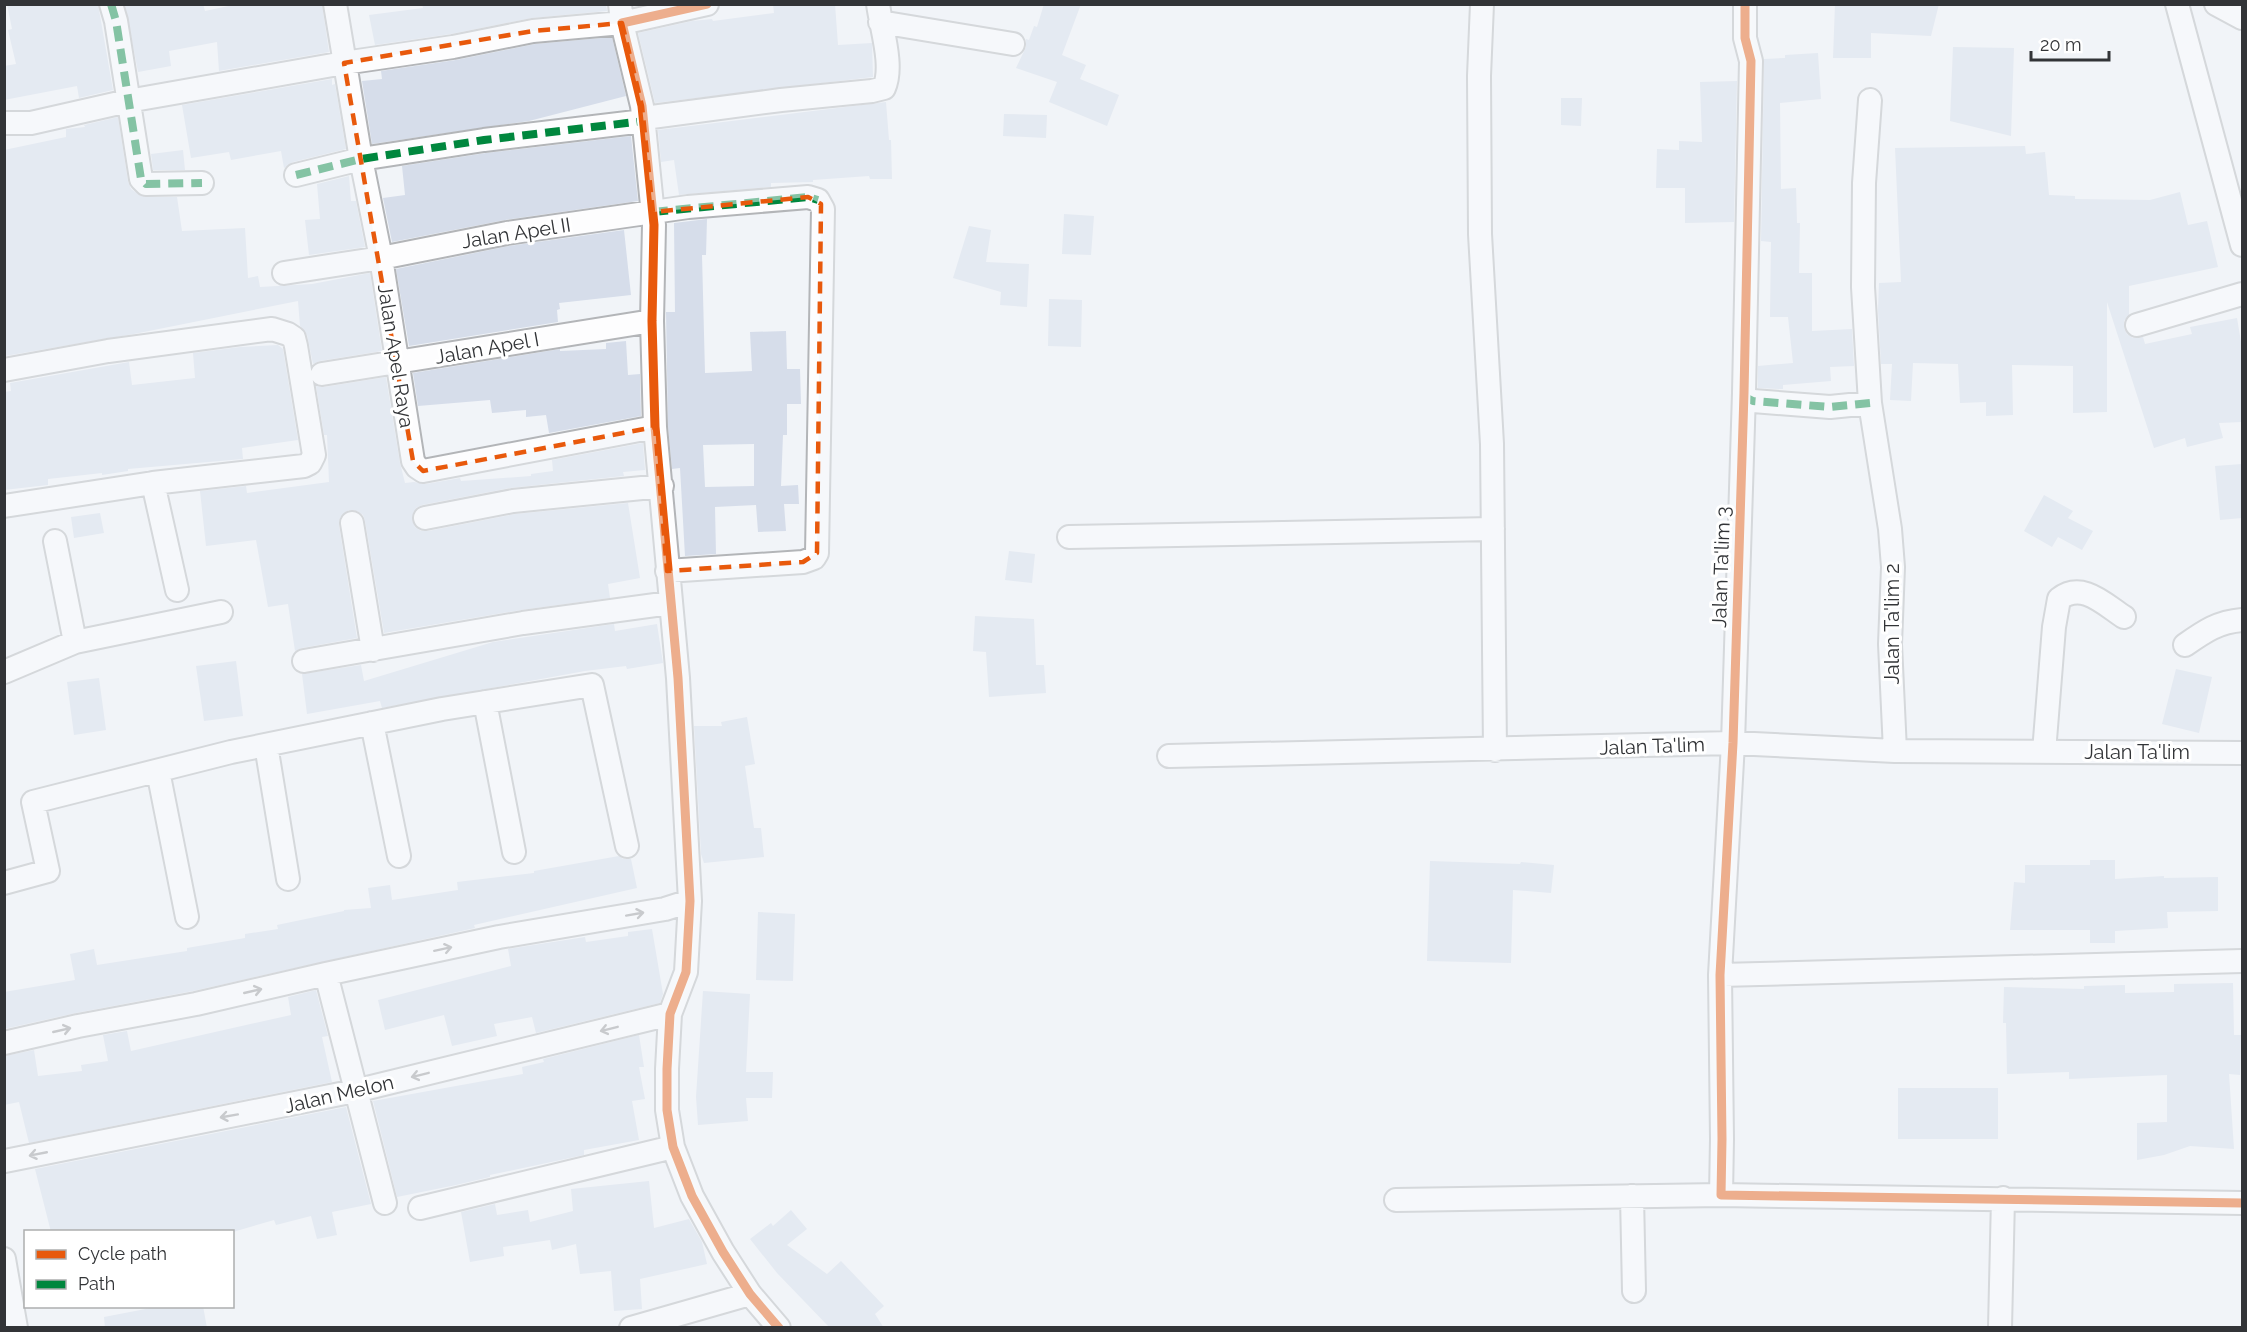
<svg xmlns="http://www.w3.org/2000/svg" width="2247" height="1332" viewBox="0 0 2247 1332" font-family="Raleway,sans-serif">
<rect width="100%" height="100%" fill="#f1f4f8"/>
<path fill="#d6ddea" fill-rule="evenodd" d="M7,4h91l15,86 -34,8 -2,-12 -73,14v-34l12,-2 -8,-34 4,-1z
M125,4h78l2,7 33,-7h84l7,48 -110,19 -2,-29 -48,9 2,15 -33,6z
M422,4h184l1,7 -75,7 -81,16 -76,11 -6,-30 54,-7z
M773,4h62l3,41 34,-2 1,34 -218,26 -17,-70 54,-12 20,-2 1,2 61,-8z
M1044,4h37l-19,51 24,10 -6,14 39,16 -12,31 -58,-24 8,-20 -41,-14 10,-21v-8l3,1 5,-14 3,1z
M1835,4h104l-8,32 -60,-3v25h-38z
M612,37l14,59 -97,25 -157,23 -10,-63 20,-2 -1,-8 75,-11 79,-16z
M1953,47l61,1 -3,88 -61,-15z
M1818,53l3,46 -41,4 1,86 15,-1 1,35h3l-1,50h13v58l40,-2 2,37 -24,1 1,14 -48,4v4h-4l-21,-1v-22l35,-3 -5,-46h-18l1,-75 -10,-1 3,-182 21,-1v-3z
M332,79v6l3,-1 11,65 -53,13 -9,6 -3,-17 -50,9 -2,-8 -38,6 -9,-53z
M1737,81l-3,141 -49,1v-35h-29l1,-39 22,1v-9l23,1 -2,-60z
M1561,98h21l-1,28 -20,-1z
M886,102l3,38h2l1,39h-22l-1,-3 -56,4v2l-42,1v4l-92,8 -5,-35 -13,2 -3,-32z
M1004,114l43,1 -1,23 -43,-2z
M118,117l10,64 3,8 10,7 5,1h31l5,34 63,-3 3,50 10,-2 2,11 52,-3 58,-11 12,78 -62,10 -7,3 -6,-29 -7,-9 -2,-25 -164,33 -129,22 -1,-206 62,-13v-8l19,-2 -1,-2z
M631,136l7,65 -133,19 -113,22 -9,-44 22,-3 -3,-29 84,-13z
M2025,146l1,8 19,-2 4,43 26,1v3l75,1 30,-8 8,33 19,-4 11,46 -89,19v29l-5,6v7l3,6 6,4 10,-1 2,7 47,-10 -2,-7 47,-9 5,30v74l-23,1 4,15 -36,9 -2,-9 -31,10 -47,-146v110l-34,1v-47l-61,-1 1,50 -27,1v-14l-26,1 -2,-39 -45,-1 -2,38 -21,-1 2,-36h-11l-3,-54 1,-27 22,-1 -6,-134z
M183,150l2,20h-32l-2,-16z
M349,176l2,25h5l9,46 -56,8 -4,-35 15,-1 -3,-35z
M1064,214l30,2 -3,39 -29,-1z
M707,219l-1,36h-4l3,118 47,-2 -2,-39 36,-1 1,38h13l1,35h-14v31h-4l-2,51 17,-1 1,19h-15l2,27 -28,1 -2,-27 -41,2 1,47 -31,2 -5,-88 -8,1 -4,-43 -2,-114h9l-1,-89zM754,444v42l-49,1 -2,-42z
M969,226l22,4 -5,32 43,2 -2,43 -27,-2 1,-13 -48,-14z
M624,230l7,65 -72,8 1,6 -3,1 1,12 -149,24 -13,-77 113,-23z
M1049,299l33,1 -1,47 -33,-1z
M626,341l2,34 12,-1 1,42 -92,17 -3,-18 -20,2v-7l-34,3 -2,-13 -72,6 -5,-33 147,-24v2l46,-2v-6z
M278,345l5,4 15,91 -56,8 1,11 -115,10v2l-26,4v-2l-54,6v6l-44,5v-98l7,-1 -1,-8 119,-21 3,23 63,-7 -2,-25 47,-6z
M386,377l14,86 5,20 9,-1 12,2 34,-6 1,3 70,-5v-2l22,-3 -1,-11 91,-17 2,27 -22,2 1,4 -114,12 -88,17 -6,3 -4,12 3,7 6,4h7l87,-17 113,-11 12,75 -32,6 2,14 -89,12 -137,23 -19,-112 -2,-6 -6,-4 -8,-1 -9,8 -1,7 18,113 -55,10 -7,3 -7,-47 -20,3 -12,-67 -50,6 -6,-55 46,-5 1,7 82,-11 -2,-47h-3l-8,-49 8,1z
M2242,464v54l-22,2 -5,-54z
M2044,495l29,16 -5,7 25,13 -11,19 -24,-13 -6,10 -28,-16z
M100,513l4,20 -30,5 -3,-21z
M1009,551l26,3 -3,29 -27,-3z
M975,616l59,3 2,46h8l2,28 -57,4 -3,-45 -13,-1z
M614,624l1,7 42,-7 6,39 -36,6 -1,-3 -41,5 -203,37 -2,-7 -73,13 -5,-40 59,-9 3,16 129,-39z
M236,661l7,55 -39,5 -8,-55z
M2176,669l36,8 -13,56 -37,-9z
M99,678l7,52 -32,5 -7,-53z
M747,717l8,47 -10,2 9,62h7l3,29 -60,6 -3,-9 -7,-128h28l-1,-4z
M619,856l4,3h8l6,29 -163,37 1,3 -282,63 -117,22 -72,16v-37l71,-12 -5,-26 24,-5 3,16 90,-14v-3l58,-10v-4l33,-5 -1,-4 67,-14v-1l27,-2 -3,-20 22,-3 2,15 66,-10 -1,-8 77,-9v-2z
M2090,860h25v19l49,-3v2l54,-1v34l-51,1 1,16 -53,3v12h-25v-13h-80l4,-48 11,1v-18h65z
M1430,861l90,3 1,-2 33,3 -3,28 -38,-3 -2,73 -84,-2z
M758,912l37,2 -2,67 -37,-1z
M652,929l11,65 -3,9 -124,30 -4,-16 -38,7 3,12 -45,10 -8,-31 -59,15 -7,-30 133,-34 -3,-17 77,-12 1,5 42,-6v-4z
M2233,983l1,52h7l-1,40 -11,-1 5,75 -44,-3 -26,9 -27,5v-37l30,-1v-47l-98,4v-7l-62,2 -1,-51h-3l1,-36 80,2v-3l41,-1v8l49,-1v-8z
M316,990l12,46 -6,1 10,45 -303,61 -10,-41 -15,3v-49l30,-6 4,26 44,-5 -1,-6 27,-4 -5,-26 24,-4 4,20 160,-36 -3,-18z
M703,991l47,3 -4,78h27l-1,26h-26l2,23 -50,4 -2,-28z
M639,1035l5,32h-5l6,32 -13,2 7,39 -55,10v5l-94,20v2l-34,8 -59,12 -24,-96 150,-27 -1,-7 22,-5 -1,-3z
M1898,1088h100v51h-100z
M346,1107l25,97 -39,8 5,23 -20,4 -6,-23 -35,9 -2,-5 -41,12h-182l-16,-63z
M649,1181l5,47 35,-9 13,23 5,22 -67,15 2,30 -28,2 -3,-40 -31,3 -4,-30 -24,6 -2,-10 -47,7 1,9 -34,6 -9,-50 34,-8 2,11 31,-5 2,12 43,-11 -2,-22z
M791,1210l16,19 -20,16 40,29 14,-13 43,45 -9,8 9,14h-54l-53,-55 -27,-34 21,-16 2,3z
M161,1306h42l4,22h-102l-1,-11z"/>
<g fill="none" stroke-linecap="round" stroke-linejoin="round">
<g stroke="#b3b5b8" stroke-width="26">
<path id="minor" d="M111,4l5,17 25,158 5,5 56,-1
M335,4l26,155 20,99 32,203 4,6 6,4 232,-44
M707,4l-85,19 20,83 12,119 -2,96 3,106 23,251 12,223 -4,71 -16,42 -3,55v41l6,37 19,49 31,56 27,42 29,34
M1482,4l-3,72 1,158 12,210 3,306
M1745,4v34l6,23 -7,332 -11,350 -13,232 2,164 -1,56 521,8
M2177,4l65,241
M2216,4l26,14
M880,22l133,22
M1870,100l-6,83 -1,104 7,116 20,126 3,38 -3,77 5,107
M644,118l137,-18 91,-9 12,-3c10,-22 -3,-60 -6,-84
M4,123h27l97,-22 216,-38 109,-16 80,-16 89,-8 -2,-19
M296,175l65,-16 123,-19 160,-19
M284,273l97,-15 126,-25 181,-26 120,-10 10,3 5,9 -6,344 -3,5 -11,4 -136,9
M2137,325l105,-31
M4,370l104,-19 164,-22 16,5 6,4 2,8 18,109 -4,8 -6,3 -151,17 -149,23
M322,374l330,-53
M1744,393l3,5 6,3 77,6 40,-4
M153,483l24,107
M425,518l88,-17 149,-15
M352,523l21,127
M1069,537l424,-8
M55,541l20,101
M2185,645c20,-14 33,-23 57,-25
M304,661l219,-38 147,-20
M4,672l71,-30 146,-30
M485,702l29,150
M372,723l27,133
M266,745l22,134
M2044,752l10,-125 5,-28c23,-18 45,5 65,18
M1169,756l564,-13 162,8 347,2
M158,771l29,146
M4,883l44,-12 -15,-69 198,-50 211,-43 150,-24 35,161
M326,974l59,229
M1720,975l522,-14
M4,1043l74,-17 118,-22 130,-30 173,-37 166,-28 25,-8
M5,1161l350,-70 315,-77
M1632,1196l2,95
M1396,1200l325,-5
M420,1208l253,-61
M4,1259l12,69
M631,1328l119,-34
M2000,1328l3,-130"/>
</g>
<use href="#minor" stroke="#fdfdfe" stroke-width="22"/>
<path stroke="#00873e" stroke-width="8" stroke-dasharray="15 8" stroke-linecap="butt" d="M111,4l5,17 25,158 5,5 56,-1
M296,175l65,-16 123,-19 160,-19
M653,212l155,-15 10,3
M1744,393l3,5 6,3 77,6 40,-4"/>
<g stroke="#fff" stroke-width="13">
<path id="cycleway" d="M707,4l-85,19 20,83 12,119 -2,96 3,106 23,251 12,223 -4,71 -16,42 -3,55v41l6,37 19,49 31,56 27,42 29,34
M1745,4v34l6,23 -7,332 -11,350 -13,232 2,164 -1,56 521,8"/>
</g>
<use href="#cycleway" stroke="#e8590c" stroke-width="9"/>
</g>
<defs><path id="oneway-shaft" d="M-6 0H5M1.5-3L5.5 0L1.5 3" fill="none" stroke-width="1.6" stroke-linecap="round" stroke-linejoin="round" transform="scale(1.5)"/></defs>
<g stroke="#98989a">
<use href="#oneway-shaft" transform="translate(635 914) rotate(-10)"/>
<use href="#oneway-shaft" transform="translate(443 949) rotate(-12)"/>
<use href="#oneway-shaft" transform="translate(253 991) rotate(-13)"/>
<use href="#oneway-shaft" transform="translate(609 1029) rotate(166)"/>
<use href="#oneway-shaft" transform="translate(62 1030) rotate(-13)"/>
<use href="#oneway-shaft" transform="translate(420 1075) rotate(166)"/>
<use href="#oneway-shaft" transform="translate(229 1116) rotate(170)"/>
<use href="#oneway-shaft" transform="translate(38 1154) rotate(169)"/>
</g>
<path d="M0 0H2247V1332H0ZM622,23l20,83 11,106 155,-15 13,7 -4,349 -14,9 -136,9 -12,-144 -232,44 -10,-10 -69,-398 189,-32z" fill="#f1f4f8" fill-opacity=".55" fill-rule="evenodd"/>
<path fill="none" stroke="#e8590c" stroke-width="4.5" stroke-dasharray="12 8" stroke-linejoin="round" d="M622,23l20,83 11,106 155,-15 13,7 -4,349 -14,9 -136,9 -12,-144 -232,44 -10,-10 -69,-398 189,-32z"/>
<g text-anchor="middle" dominant-baseline="central" stroke-width="6" stroke-linejoin="round" paint-order="stroke">
<g font-size="20" fill="#323437" stroke="#fff">
<text transform="translate(516 233) rotate(-9)">Jalan Apel II</text>
<text transform="translate(487 348) rotate(-10)">Jalan Apel I</text>
<text transform="translate(396 356) rotate(81)">Jalan Apel Raya</text>
<text transform="translate(1721 567) rotate(-88)">Jalan Ta'lim 3</text>
<text transform="translate(1892 624) rotate(-90)">Jalan Ta'lim 2</text>
<text transform="translate(1652 746) rotate(-2)">Jalan Ta'lim</text>
<text x="2137" y="752">Jalan Ta'lim</text>
<text transform="translate(339 1094) rotate(-13)">Jalan Melon</text>
</g>
</g>
<rect width="2247" height="1332" fill="none" stroke="#323437" stroke-width="12"/>
<rect x="24" y="1230" width="210" height="78" fill="#ffffff" stroke="#adaeaf" stroke-width="1.5"/>
<rect x="36" y="1250" width="30" height="9" fill="#e8590c" stroke="#adaeaf" stroke-width="1.5"/>
<text x="78" y="1260" font-size="18" fill="#323437">Cycle path</text>
<rect x="36" y="1280" width="30" height="9" fill="#00873e" stroke="#adaeaf" stroke-width="1.5"/>
<text x="78" y="1290" font-size="18" fill="#323437">Path</text>
<path d="M2031 51v9h78v-9" fill="none" stroke="#323437" stroke-width="3"/>
<text x="2040" y="51" font-size="18" fill="#323437" stroke="#ffffff" stroke-width="4.5" paint-order="stroke">20 m</text>
</svg>
